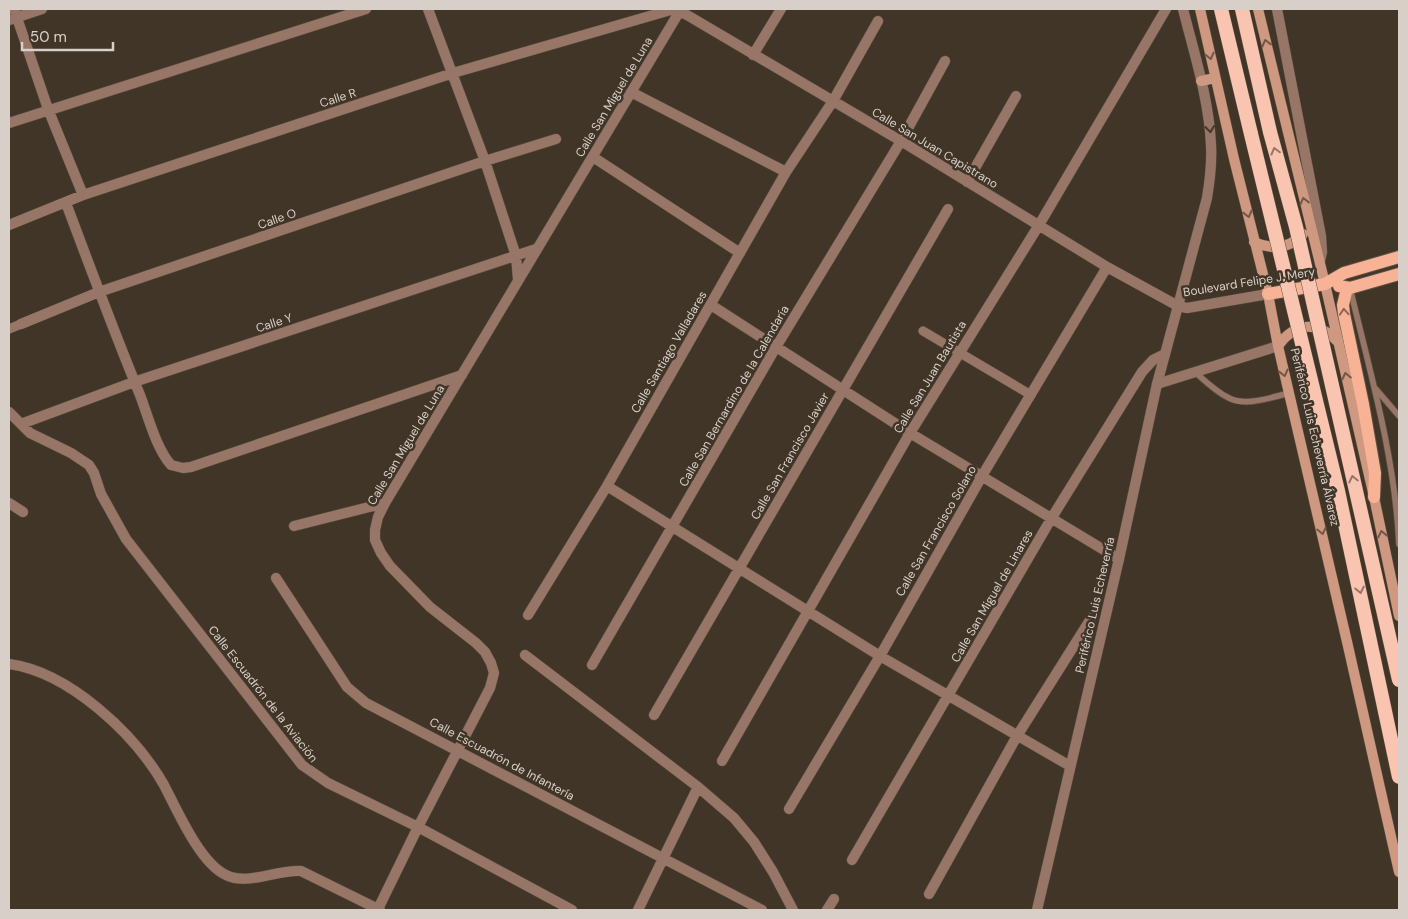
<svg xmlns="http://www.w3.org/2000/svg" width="1408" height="919" viewBox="0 0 1408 919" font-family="'DM Sans',sans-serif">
<rect width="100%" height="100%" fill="#413528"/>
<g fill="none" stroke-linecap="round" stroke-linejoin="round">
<g stroke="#5c5145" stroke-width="7">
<path id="service" d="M1350,288c20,84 45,169 49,256
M1195,372c10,9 21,20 34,26 17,9 43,-1 61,-5
M1375,388l24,28"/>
</g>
<g stroke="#5c5145" stroke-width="10">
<path id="pedestrian" d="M9,329l12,-5
M923,331l108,64"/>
</g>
<g stroke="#5c5145" stroke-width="11">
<path id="minor" d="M14,9l34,100 35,86
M428,9l57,152 31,95 2,23
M1277,9l44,227 1,16 -2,9
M9,20l33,-11
M753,55l28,-46
M631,92l155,80
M9,123l357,-114
M593,157l147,96
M967,182l49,-86
M66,203c24,64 48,129 74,192 8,21 16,53 31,70l12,3 8,-1 271,-92
M9,225l74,-30 370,-122 221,-64 13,6 214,126 206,126 71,39
M711,305l199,128 209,126
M21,324l78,-32 386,-131 71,-22
M1157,384l121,-38
M9,412l21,21 41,20 18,12 5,8 7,21 25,45 176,226 26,18 90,44 154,83
M21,424l113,-42 402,-133
M607,486l273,170 190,110
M9,503l14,9
M294,526l91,-23
M276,578l71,109 19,16 396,207
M528,615l79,-129 179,-314 47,-71 45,-80
M525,655l173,132 36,31 20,24 19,30 20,38
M9,664c60,8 126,70 155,121 13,25 36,78 62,90 22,11 51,-6 75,-4l79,39
M592,665l184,-318 125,-206 44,-80
M654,715l294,-506
M722,761l188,-328 129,-208 127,-216
M789,809l91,-153 102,-180 125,-209
M852,860l199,-341 91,-147 11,-12 12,-6
M929,894l88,-158 75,-119
M378,909l40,-82 72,-139 4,-15 -3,-10 -6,-11 -9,-9 -46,-36 -40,-41 -9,-13 -6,-13v-10l3,-13 7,-14 296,-494
M638,910l60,-123
M827,910l7,-11"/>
</g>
<g stroke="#5c5145" stroke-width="11">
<path id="tertiary" d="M1178,306l9,2 81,-14
M1037,910l82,-351 38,-175 50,-186c3,-18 5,-35 4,-53 -2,-46 -17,-92 -28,-136"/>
</g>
<g stroke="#5c5145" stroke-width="11">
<path id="secondary" d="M1200,9l34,150 34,135 10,52 70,300 51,226
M1258,9l67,275 49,213 25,119
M1201,81l14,-3
M1254,242c18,8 35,7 49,-8
M1278,346c16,-23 39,-26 59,-5"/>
</g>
<g stroke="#5c5145" stroke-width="14">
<path id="primary" d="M1339,286l11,2 49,-14
M1347,288l-4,17 1,9 19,90 12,69 -1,24
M1268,294l57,-10 19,-11 55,-16"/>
</g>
<g stroke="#5c5145" stroke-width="15">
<path id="trunk" d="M1221,9l30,125
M1242,9l28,123"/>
</g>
<use href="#service" stroke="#987667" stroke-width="5.5"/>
<use href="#pedestrian" stroke="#987667" stroke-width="9"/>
<use href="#minor" stroke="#987667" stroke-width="10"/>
<use href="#tertiary" stroke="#987667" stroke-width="10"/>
<use href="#secondary" stroke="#ce9881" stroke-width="10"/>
<use href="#primary" stroke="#f8b295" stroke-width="12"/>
<use href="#trunk" stroke="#fac5b0" stroke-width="14"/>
<g stroke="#5c5145" stroke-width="15" stroke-linecap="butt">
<path id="trunk-bridge" d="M1270,132l26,95 103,453
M1251,134l87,357 61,286"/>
</g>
<use href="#trunk-bridge" stroke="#fac5b0" stroke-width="14"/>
</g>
<defs><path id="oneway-chevron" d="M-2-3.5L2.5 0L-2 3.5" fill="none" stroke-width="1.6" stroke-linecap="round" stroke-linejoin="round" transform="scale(1.25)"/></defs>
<g stroke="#725847">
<use href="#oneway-chevron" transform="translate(1266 43) rotate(-104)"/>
<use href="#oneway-chevron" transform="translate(1210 56) rotate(77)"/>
<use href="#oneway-chevron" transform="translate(1304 201) rotate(-104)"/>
<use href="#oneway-chevron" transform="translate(1248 214) rotate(76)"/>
<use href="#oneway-chevron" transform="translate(1284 373) rotate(76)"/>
<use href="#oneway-chevron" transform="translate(1346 376) rotate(-103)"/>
<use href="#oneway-chevron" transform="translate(1322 531) rotate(77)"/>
<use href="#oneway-chevron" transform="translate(1382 534) rotate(-102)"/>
</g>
<use stroke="#45382b" href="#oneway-chevron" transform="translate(1210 129) rotate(84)"/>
<g stroke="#947665">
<use href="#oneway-chevron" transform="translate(1275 151) rotate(-105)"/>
<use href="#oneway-chevron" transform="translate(1353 479) rotate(-103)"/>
<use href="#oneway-chevron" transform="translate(1360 590) rotate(78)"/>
</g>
<use stroke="#8a6754" href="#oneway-chevron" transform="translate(1344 312) rotate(-94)"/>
<g text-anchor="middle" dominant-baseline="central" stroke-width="5" stroke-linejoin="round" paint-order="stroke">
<g font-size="12" fill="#d8d0c8" stroke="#413528">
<text transform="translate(614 97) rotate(-59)">Calle San Miguel de Luna</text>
<text transform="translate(338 98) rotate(-18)">Calle R</text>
<text transform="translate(935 148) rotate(31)">Calle San Juan Capistrano</text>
<text transform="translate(277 219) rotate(-19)">Calle O</text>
<text transform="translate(1249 282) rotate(-9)">Boulevard Felipe J. Mery</text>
<text transform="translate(274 323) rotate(-18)">Calle Y</text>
<text transform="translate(669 352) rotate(-60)">Calle Santiago Valladares</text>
<text transform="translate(930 377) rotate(-59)">Calle San Juan Bautista</text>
<text transform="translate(734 396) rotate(-60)">Calle San Bernardino de la Calendaría</text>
<text transform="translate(1315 437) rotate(77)">Periférico Luis Echeverría Álvarez</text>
<text transform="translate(406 445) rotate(-59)">Calle San Miguel de Luna</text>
<text transform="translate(790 456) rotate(-60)">Calle San Francisco Javier</text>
<text transform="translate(936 531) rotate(-60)">Calle San Francisco Solano</text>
<text transform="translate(992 596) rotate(-60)">Calle San Miguel de Linares</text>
<text transform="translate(1095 605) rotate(-77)">Periférico Luis Echeverría</text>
<text transform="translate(263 694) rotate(52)">Calle Escuadrón de la Aviación</text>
<text transform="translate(502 759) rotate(28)">Calle Escuadrón de Infantería</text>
</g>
</g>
<rect width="1408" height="919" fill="none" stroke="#d8d0c8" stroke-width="20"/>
<path d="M22 42v8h91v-8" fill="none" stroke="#d8d0c8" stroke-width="2.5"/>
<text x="30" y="42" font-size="15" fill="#d8d0c8" stroke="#413528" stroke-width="4" paint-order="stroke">50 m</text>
</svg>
